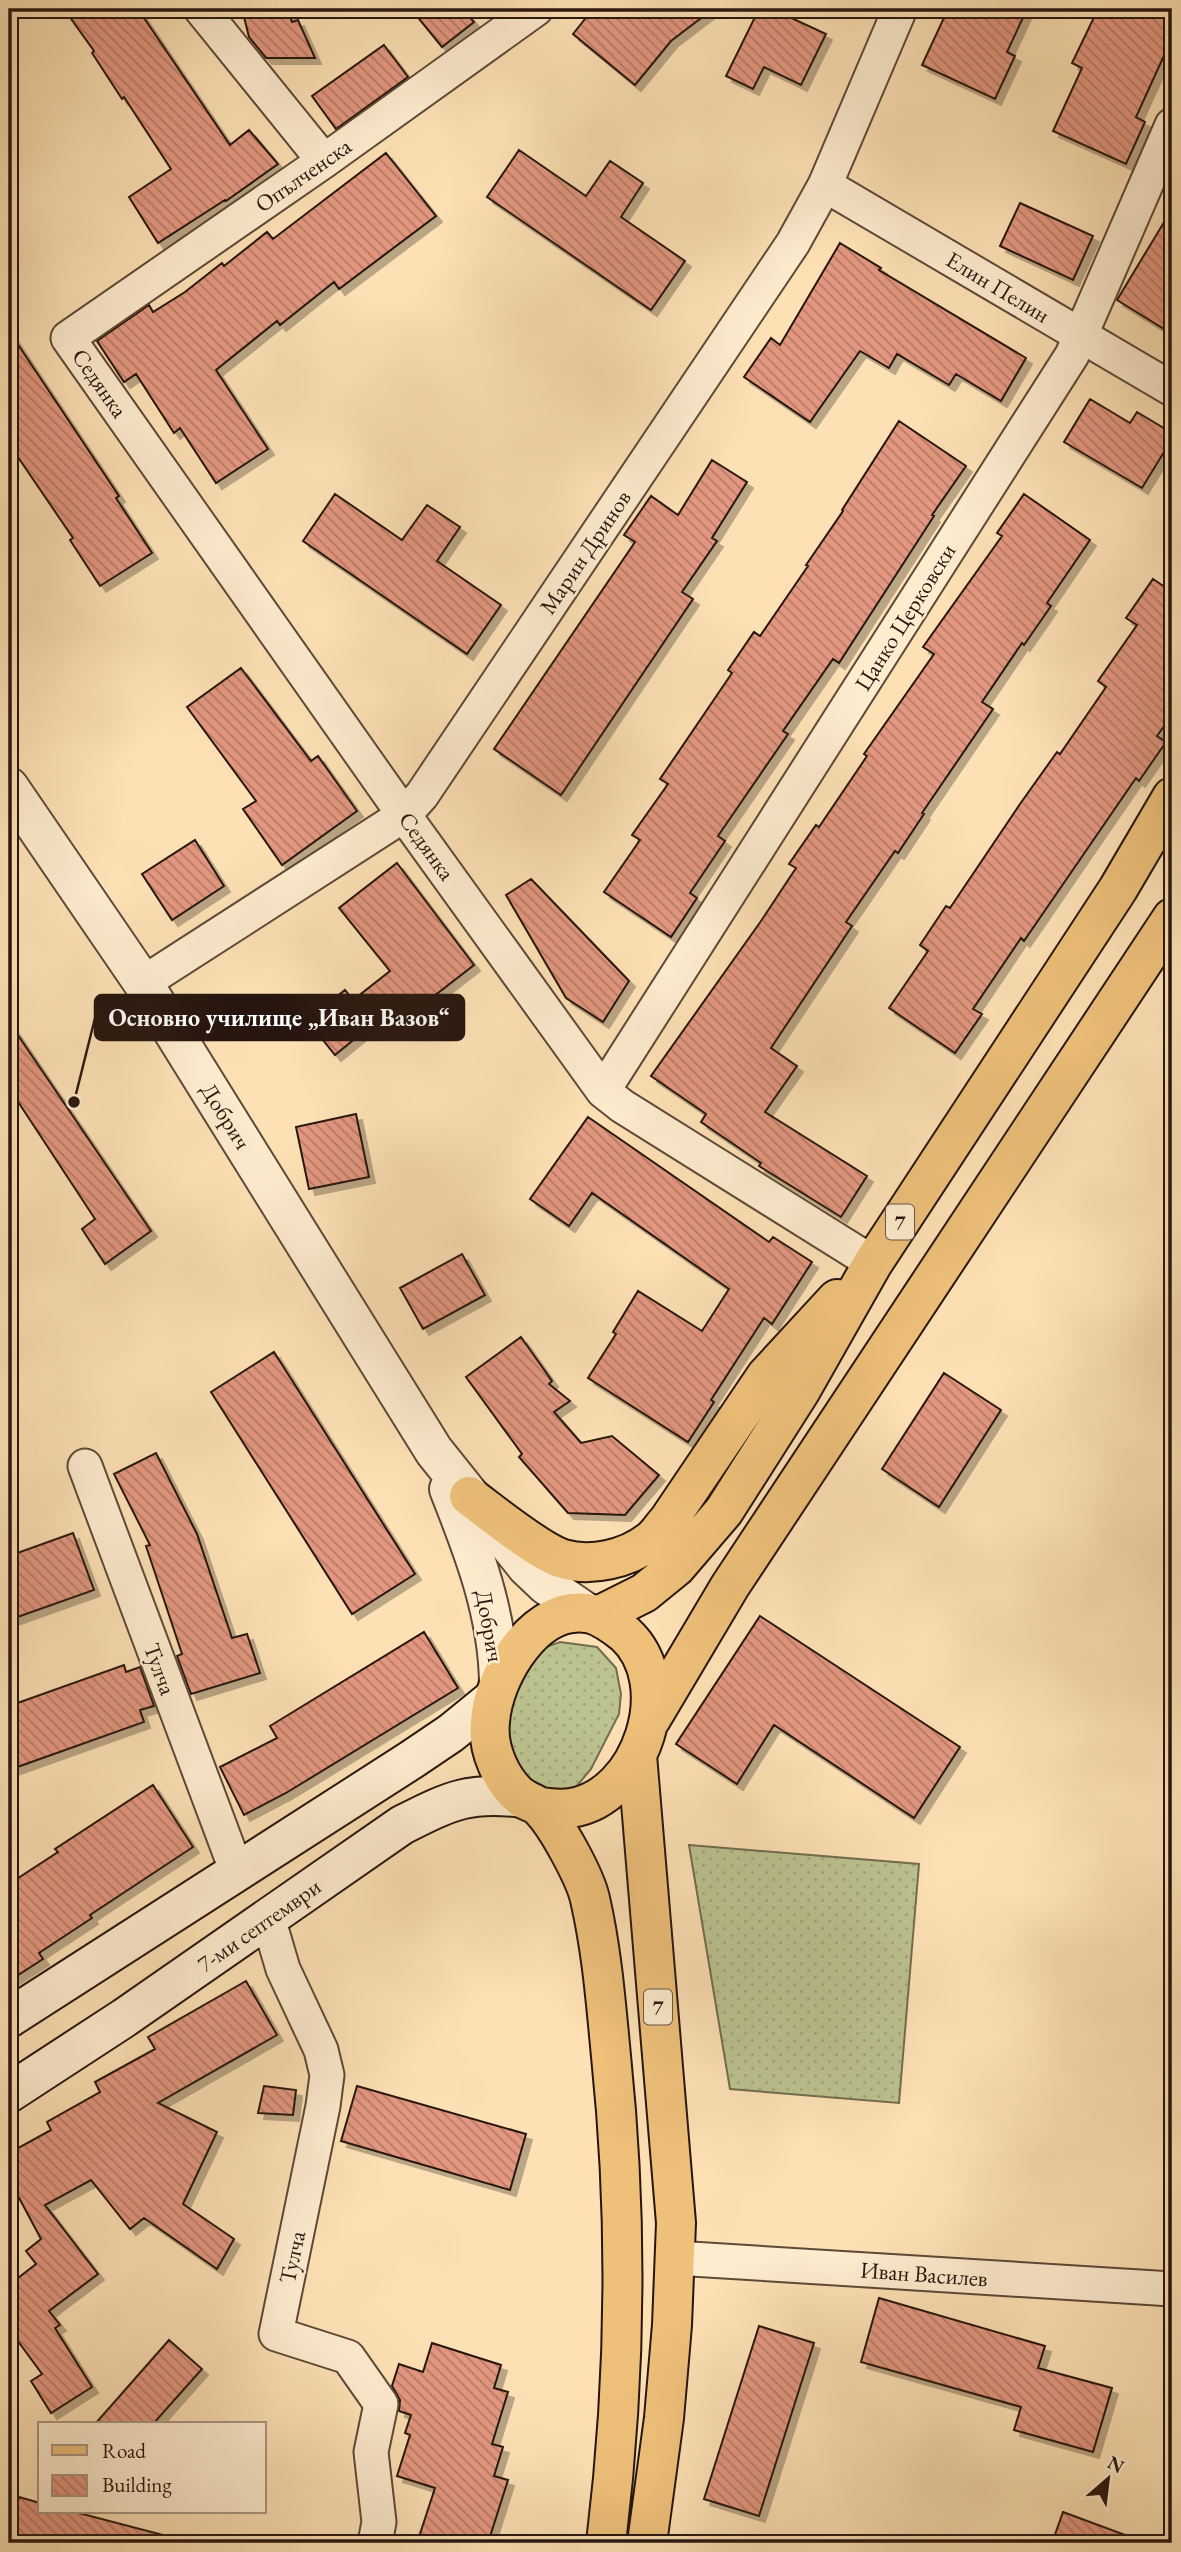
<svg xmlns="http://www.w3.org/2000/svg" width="1181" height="2552" viewBox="0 0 1181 2552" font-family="'EB Garamond',serif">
<defs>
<pattern id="grass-dots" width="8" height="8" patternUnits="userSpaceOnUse" patternTransform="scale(1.75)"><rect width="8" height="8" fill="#bcc390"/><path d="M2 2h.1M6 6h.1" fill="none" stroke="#a2a77b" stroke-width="1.8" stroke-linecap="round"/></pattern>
<pattern id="building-back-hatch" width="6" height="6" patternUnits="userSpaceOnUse" patternTransform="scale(1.75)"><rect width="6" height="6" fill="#e39780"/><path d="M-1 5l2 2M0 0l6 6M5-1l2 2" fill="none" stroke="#b87a67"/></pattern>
<filter id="shadow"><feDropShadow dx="6" dy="6" stdDeviation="0" flood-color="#0004"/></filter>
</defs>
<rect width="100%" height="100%" fill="#fde1b5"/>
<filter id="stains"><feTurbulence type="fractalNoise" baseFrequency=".00286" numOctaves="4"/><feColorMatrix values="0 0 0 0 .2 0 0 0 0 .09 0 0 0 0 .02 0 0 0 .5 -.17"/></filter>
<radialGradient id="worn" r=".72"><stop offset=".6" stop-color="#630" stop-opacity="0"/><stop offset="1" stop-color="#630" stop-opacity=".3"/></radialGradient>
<path fill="url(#grass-dots)" stroke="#726c50" stroke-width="2" d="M560,1642l37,5 19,21 5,26 -2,20 -28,55 -15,18 -25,6 -31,-18 -15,-38 3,-39 30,-48z
M689,1845l230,19 -20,239 -169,-14z"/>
<path fill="url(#building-back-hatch)" stroke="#27160f" stroke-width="2" filter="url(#shadow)" d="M64,9h74l92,136 19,-15 29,34 -52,37 -1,-1 -67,43 -29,-46 42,-28 -47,-72 -2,2 -30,-46 2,-2z
M242,9h45l5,13 6,-2 17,38h-49l-17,-21z
M411,9h52l11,13 -32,25z
M593,9h120l-42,32 -36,44 -62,-51z
M759,9h13l54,25 -25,51 -37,-18 -11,22 -27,-13z
M948,9h79l-20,43 8,4 -20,43 -73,-34z
M1098,9h74v29l-36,79 9,5 -19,42 -73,-33 29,-63 -10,-5z
M384,45l24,32 -72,52 -24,-33z
M519,150l67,46 24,-35 33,22 -22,34 64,44 -34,49 -164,-113z
M386,153l50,63 -97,73 -5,-7 -54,43 -3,-4 -61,49 52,79 -52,34 -36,-55 -6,5 -38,-59 -12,8 -27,-41 52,-36 4,7 32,-20 37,-29 2,3 43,-34 6,7z
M1020,203l73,33 -20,44 -73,-34z
M1172,209v107l-8,13 -47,-29z
M840,243l41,25 -2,2 147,88 -25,43 -45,-27 -7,11 -52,-31 -8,14 -29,-17 -50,71 -66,-45 27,-39 9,7z
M9,331l110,165 -3,2 36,55 -52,33 -30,-46 3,-2 -64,-94z
M1090,399l40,24 7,-11 35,21v6l-30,49 -78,-46z
M899,421l67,45 -34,49 2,1 -95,147 -6,-4 -50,72 5,3 -70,102 7,5 -35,52 7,5 -26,39 -67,-45 36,-52 -8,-5 36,-51 -8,-5 72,-106 -4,-3 26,-38 6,4 48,-70 -2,-1 37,-54 -1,-1z
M712,460l35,22 -35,56 5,3 -35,51 11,7 -132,196 -67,-46 141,-207 -11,-7 27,-39 27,19z
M335,494l67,46 25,-35 33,22 -23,34 64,44 -34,49 -164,-113z
M1024,494l66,46 -43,63 4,3 -27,39 -2,-2 -40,59 11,7 -71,104 2,1 -26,39 -3,-2 -49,71 6,4 -81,122 26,18 -32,46 102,64 -26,41 -82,-51 2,-3 -60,-41 5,-8 -55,-38 110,-155 35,-53 -7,-4 27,-39 3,2 48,-71 -3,-2 70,-100 -11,-7 79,-111 -5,-3z
M1153,579l19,13v123l-15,21 9,6 -27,39 -3,-3 -112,163 -3,-3 -48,71 9,5 -27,39 -66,-45 39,-57 -8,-6 26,-39 4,2 70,-104 37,-52 3,2 46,-67 -8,-6 39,-56 -11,-7z
M241,668l70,93 7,-5 39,55 -75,54 -39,-56 13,-8 -69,-94z
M195,840l29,46 -52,34 -30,-46z
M397,863l77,102 -58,45 -10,-13 -71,58 -28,-35 38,-30 8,10 37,-29 -51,-63z
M531,879l98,102 -26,41 -37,-24 -60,-103z
M9,1022l142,209 -46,33 -23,-35 13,-10 -86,-131z
M356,1114l13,63 -60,12 -13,-62z
M588,1117l181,125 4,-5 39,25 -40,62 -8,-6 -53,82 3,2 -26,40 -100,-64 28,-44 -3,-2 25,-41 64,40 27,-42 -137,-96 -23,33 -39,-27z
M462,1254l23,41 -62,34 -23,-41z
M521,1337l31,44 -3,3 21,17 -16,11 27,31 31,-7 47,39 -34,40 -57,-2 -49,-56 3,-3 -56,-77z
M274,1352l141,222 -63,40 -141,-222z
M944,1373l57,37 -62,97 -57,-38z
M156,1453l41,81 35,104 15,-4 13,39 -69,21 -14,-38 5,-2 -36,-108 4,-1 -36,-71z
M73,1533l21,57 -85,30v-64z
M760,1616l200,131 -46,71 -140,-93 -37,59 -61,-40z
M424,1632l34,56 -172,105 -42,22 -24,-48 57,-29 -7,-12z
M124,1665l2,7 14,-5 14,39 -14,4 4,12 -135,48v-64z
M153,1785l40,62 -103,68 2,3 -53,35 4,6 -34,22v-97l49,-32 -3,-3z
M246,1981l31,54 -119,68 59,29 -34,72 51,35 -17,30 -73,-51 -14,11 -39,-49 -46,25 53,69 -49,37 11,14 -5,3 37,59 -41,26 -20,-32 11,-7 -33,-45v-44l27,-21 -10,-13 15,-12 -32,-60v-26l42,-23 -4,-8 53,-30 -5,-10 60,-33 -7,-12z
M264,2086l32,4 -3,25 -35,-2z
M357,2086l169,48 -16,56 -169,-49z
M879,2298l166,48 -7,22 74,20 -19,64 -79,-22 7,-23 -160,-45z
M759,2326l55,17 -55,173 -55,-17z
M169,2340l33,29 -49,55h-58z
M432,2343l69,22 -7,23 14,4 -16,52 11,3 -9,29 14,4 -20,63h-71l18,-55 -38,-12 13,-41 -5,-2 6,-18 -12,-4 1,-11 -8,-14 7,-22 24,8z
M19,2497l21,6v9h35l88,23 -1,8h-153z
M1063,2512l76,28 -1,3h-86z"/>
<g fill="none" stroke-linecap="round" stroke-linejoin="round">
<g stroke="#5c4938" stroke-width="37">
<path id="minor" d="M201,9l123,152
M536,9l-212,152 -256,177 336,477 199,276 19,15 251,157
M825,185l347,204
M143,983l261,-168 18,-20 371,-552 32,-58 75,-176
M603,1091l469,-736 100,-230
M85,1466l152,406
M268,1918l15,51 38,81 6,25 -4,31 -47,228 72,23 33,47 -10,48 8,70 -4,21
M675,2258l497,31"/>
</g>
<g stroke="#5c4938" stroke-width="42">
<path id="tertiary" d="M9,787l134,196 291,468 93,116 19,18 41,28
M449,1489c25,63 49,125 50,194"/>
</g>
<g stroke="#27160f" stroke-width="42">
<path id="secondary" d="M9,2018l402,-258 40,-27 43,-35
M9,2093l115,-75 278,-193c48,-24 66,-34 121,-27"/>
</g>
<g stroke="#27160f" stroke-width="42">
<path id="primary" d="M469,1496c23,17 69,55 94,63 28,8 64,0 87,-18 7,-5 12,-14 18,-20l98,-145 71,-77
M598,1616l46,-23 32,-26 48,-56 77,-121 72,-127 245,-374 54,-92
M651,1719l79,-133 442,-668
M637,1755l39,468 -4,102 -8,93 -17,125
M539,1807c11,1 21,3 32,1 71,-11 108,-125 54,-174 -10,-8 -20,-16 -33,-20 -55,-13 -99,61 -102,108 -3,27 11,59 32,76 5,3 13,5 17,9 17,16 46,70 51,92 12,52 16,105 21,157 17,163 15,325 -5,487"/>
</g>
<use href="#minor" stroke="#feeccf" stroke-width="33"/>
<use href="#tertiary" stroke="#feeccf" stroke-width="38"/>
<use href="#secondary" stroke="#feeccf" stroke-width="38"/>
<use href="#primary" stroke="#eec07a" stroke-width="38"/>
</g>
<g text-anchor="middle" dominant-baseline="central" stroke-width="5" stroke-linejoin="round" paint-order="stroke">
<g fill="#feeccf" stroke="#685649" stroke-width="2">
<rect x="886" y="1204.5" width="28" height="35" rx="5"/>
<rect x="644" y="1989.5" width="28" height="35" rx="5"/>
</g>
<g font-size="21" font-weight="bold" fill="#27160f">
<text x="900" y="1222">7</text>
<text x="658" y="2007">7</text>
</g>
<g font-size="23" fill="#27160f" stroke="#feeccf">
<text transform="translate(303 175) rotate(-35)">Опълченска</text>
<text transform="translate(998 287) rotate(31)">Елин Пелин</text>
<text transform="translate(100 383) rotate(55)">Седянка</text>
<text transform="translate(585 552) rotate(-56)">Марин Дринов</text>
<text transform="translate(905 617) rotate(-58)">Цанко Церковски</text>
<text transform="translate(427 846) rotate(54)">Седянка</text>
<text transform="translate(226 1116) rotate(58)">Добрич</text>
<text transform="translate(490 1626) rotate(80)">Добрич</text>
<text transform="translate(160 1669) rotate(70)">Тулча</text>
<text transform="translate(259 1925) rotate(-35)">7-ми септември</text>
<text transform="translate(292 2257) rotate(-78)">Тулча</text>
<text transform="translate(924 2274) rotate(4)">Иван Василев</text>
</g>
</g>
<path fill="none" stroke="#27160f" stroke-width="2.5" d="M74 1102L95 1018"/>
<circle fill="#27160f" stroke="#feeccf" stroke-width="2.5" cx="74" cy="1102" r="7"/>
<rect fill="#27160f" stroke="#27160f" stroke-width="2.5" x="95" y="995" width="369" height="45" rx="7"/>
<g font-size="24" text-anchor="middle" font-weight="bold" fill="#fff">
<text x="279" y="1026">Основно училище „Иван Вазов“</text>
</g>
<rect width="1181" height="2552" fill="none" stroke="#fde1b5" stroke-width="35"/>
<rect x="10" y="10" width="1160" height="2531" fill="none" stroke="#27160f" stroke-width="3.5"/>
<rect x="18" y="18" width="1146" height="2517" fill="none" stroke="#27160f" stroke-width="2"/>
<rect x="38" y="2422" width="228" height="91" fill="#feeccf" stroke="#a89682" stroke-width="2"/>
<rect x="52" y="2445" width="35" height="10" fill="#eec07a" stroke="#a89682" stroke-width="2"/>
<text x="102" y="2458" font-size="21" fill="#27160f">Road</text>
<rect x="52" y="2475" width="35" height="21" fill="url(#building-back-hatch)" stroke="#a89682" stroke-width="2"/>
<text x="102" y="2492" font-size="21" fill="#27160f">Building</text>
<g transform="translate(1108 2479) rotate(28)" stroke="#feeccf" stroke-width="5" paint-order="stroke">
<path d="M0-5L12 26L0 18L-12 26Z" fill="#27160f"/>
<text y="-10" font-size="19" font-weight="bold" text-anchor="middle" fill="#27160f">N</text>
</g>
<rect width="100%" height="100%" filter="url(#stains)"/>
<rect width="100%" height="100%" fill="url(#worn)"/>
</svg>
